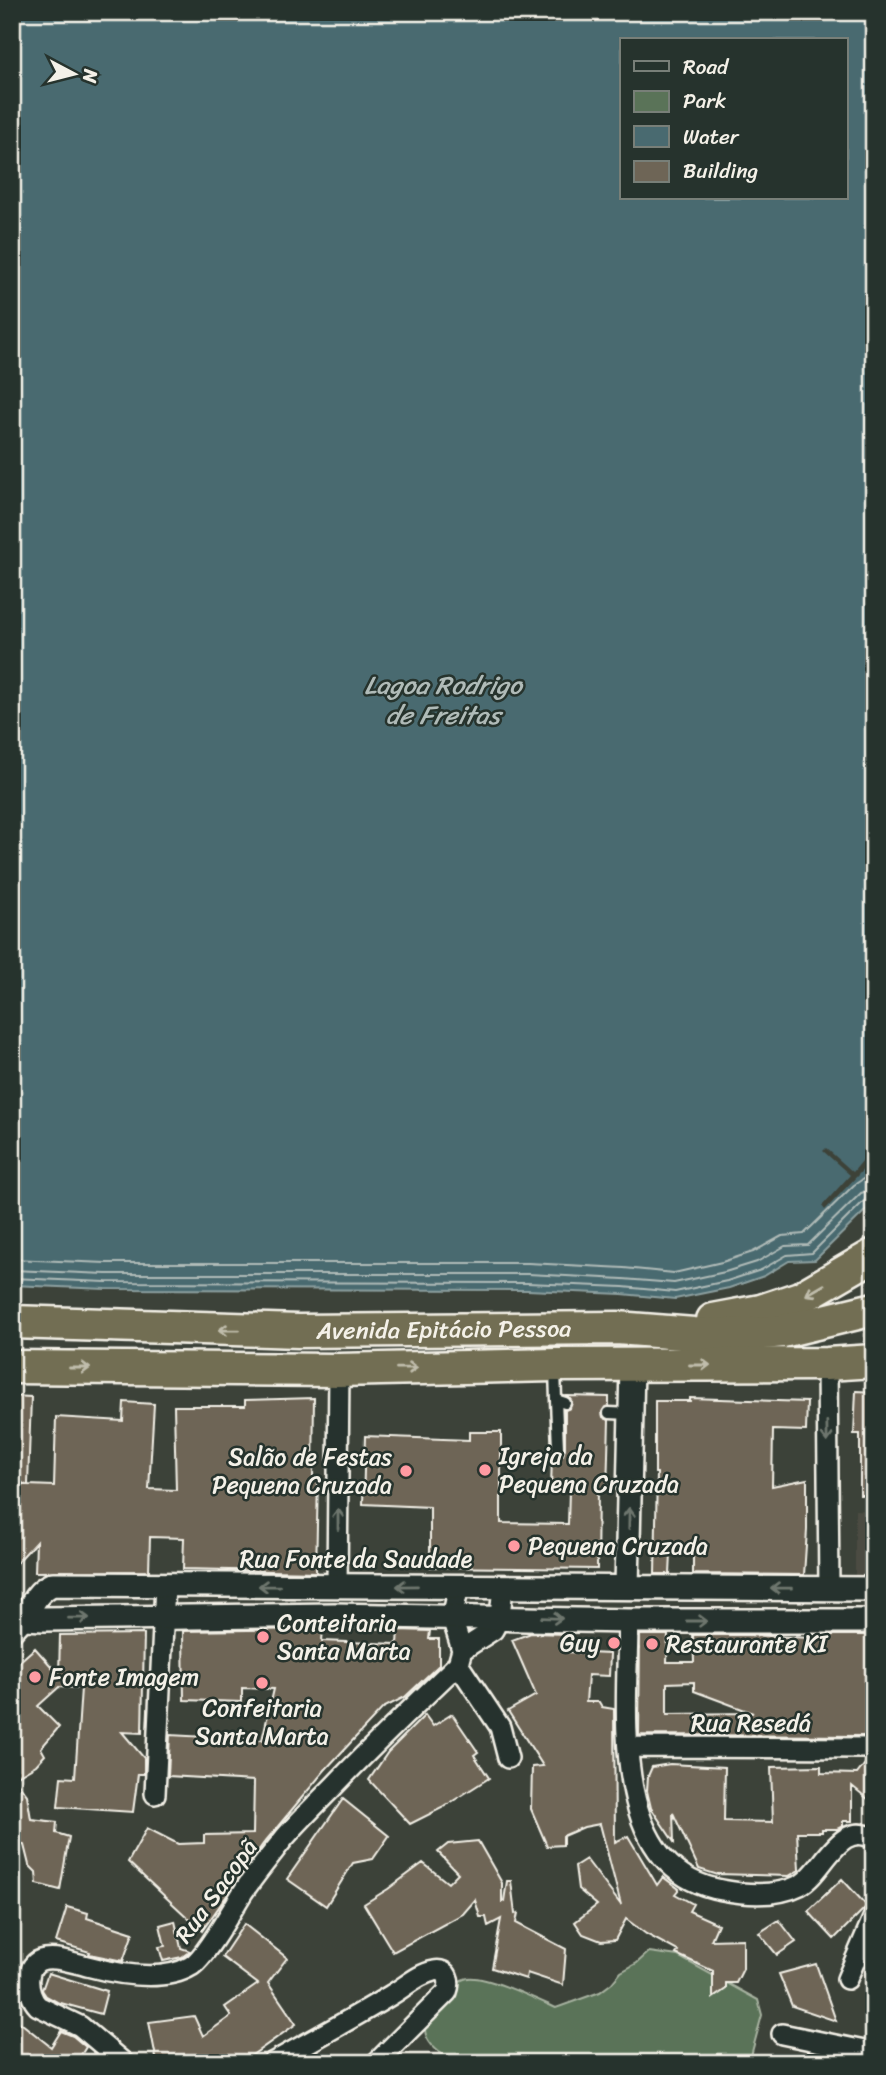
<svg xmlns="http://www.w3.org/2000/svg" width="886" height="2075" viewBox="0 0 886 2075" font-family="Sriracha,sans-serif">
<rect width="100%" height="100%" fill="#3c4239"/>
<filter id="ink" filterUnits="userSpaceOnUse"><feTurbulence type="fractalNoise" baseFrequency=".0143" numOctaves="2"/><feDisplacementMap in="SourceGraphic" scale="14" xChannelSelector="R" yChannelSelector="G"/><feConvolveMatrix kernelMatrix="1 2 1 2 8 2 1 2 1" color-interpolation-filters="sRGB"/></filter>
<g filter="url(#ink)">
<path fill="#4b4c42" d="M855,1510l19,1v65h-19z"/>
<path fill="#5a7358" stroke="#a7b2a0" stroke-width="2" d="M649,1952l29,4 80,44 4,15 -13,48h-296c-11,-9 -27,-18 -28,-33 -2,-16 27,-50 43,-52 18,-3 70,22 88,30l44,-16 12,-9 9,-11 16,-9z"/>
<path fill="#496a70" stroke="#8da0a0" stroke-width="2" fill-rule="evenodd" d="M12,12h862v1190l-59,58 -26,1 -25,15 -35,12 -54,11 -53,-5 -95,-4 -421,-1 -94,-4zM622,40h224v158h-224z"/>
<path fill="#3c4239" d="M873,1145l1,13 -49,52 -3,-4 28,-31 -27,-24 3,-3 27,24 19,-23 -1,-2z"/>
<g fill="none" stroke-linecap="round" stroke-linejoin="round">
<path stroke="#b0bbb8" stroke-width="2" d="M12,1259l94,4h422l96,5 50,5 48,-11 31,-10 29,-16 22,-2 50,-49 9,-6 11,-1
M12,1270l94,4h422l95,5 51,4 51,-11 32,-10 28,-16 23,-1 53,-52 13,-4
M12,1278l94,4 421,1 96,4 52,5 52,-11 34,-11 26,-15 25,-2 54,-54 8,-2"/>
</g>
<path fill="#6e6556" stroke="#f4f1e8" stroke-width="2" fill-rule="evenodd" d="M856,1391l18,1v103h-14v-61h-6z
M12,1396l19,1 -3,88 26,1 2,-69 67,4 1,-19 30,2 -5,85 27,1 -2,-84h71v-6l69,-2 -1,79 5,1 -2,94 -133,-3 1,-31 -34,-1 -1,34 -114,1 1,-30 -24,26v-76l8,-7h6l-14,-8z
M567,1396l42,1v9l-4,1 -3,5 1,5 6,3 -2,71h-9l-1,78 -167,-2v-60l-67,-3 2,-68 104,4v-8h32v91l67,1 1,-34 -18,-1 1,-34h11l2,-7v-38l5,-2 2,-6z
M690,1398l117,4 -1,29 -33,-1 -1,56 35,-7v51l-3,45 -111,-1v-20h-22l-1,20h-15l2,-101h-2v-72h35z
M323,1629l-1,12 75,3 1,-14 32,1 -1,8h10v26l-34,32 -22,11 -58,62 -62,74 -61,87 -74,-69 19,-34 31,16 26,-1v-8l49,-1 1,-53 -86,-5 2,-41 92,5 12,-51 -32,-1v14l-58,-2 -1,-69z
M531,1633l37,1 -1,18 43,2 -1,22 -21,-1 -2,27h13l3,5 12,2 1,133 13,-6 29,49 6,-8 16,12 -4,5 18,10 -4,7 29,13 -7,16 32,-1v30l-7,14h-10v6l-13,9v-27l-37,-17 2,-3 -32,-17 -20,-15 -11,21 -14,1 -18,-7 -8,-12 22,-17 -19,-16 -3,-23 11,-7 35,46 -21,-81 -16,3 -21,9v9l-16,1 -16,-37 1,-42 11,-1 -35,-55 28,-16 -24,-55z
M144,1634l-2,99 -20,-1 22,26v16h-6l-5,38 -75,-5 3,-30 14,1 6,-90 -22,-1 -21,19 21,21 -18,21 4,7 -9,10 -22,13 13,17 4,24 26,3 -1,11 13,4 -9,53 -23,-6 -1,-12 -7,-7 -5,-20 -12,-3v-174l23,-20 24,27 1,-40z
M640,1635h28l-1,27h27l-1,-27h54l64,3v-3h61l2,58h-6l-2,43 -227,-1zM694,1682v9l59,22 -86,1v-31z
M452,1714l26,38 -4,3 15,23 -47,30 -32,16 -41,-44 19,-28 37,-37 8,11z
M868,1760h6v44l-22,-18v35h-9v5l-6,3h-15v3h-25l2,38 -10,6 -71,-2v1l-19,-6 -26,-56 1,29 -23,-34 -4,-17 1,-15 4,-9 18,-3 55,3 -1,54 49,1 -2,-55 50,-1v7l36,1z
M343,1799l46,37 -16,23 -20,4 -27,43 -39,-27z
M478,1841l24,42v19l2,-1 3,-20h4l4,33 3,-1 -2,10 50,26 -3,36 -36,-12 -1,6 -34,-11 9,-49 -13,7 -2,-9h-6l-5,-17 -12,14 -70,38 -29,-48 24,-15 35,-26 25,20 10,-10 -20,-21 10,-8z
M842,1879l25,27 -33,33 -26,-28z
M67,1907l21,6 -1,5 46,15 -10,28 -34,-7 1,-2 -34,-10z
M779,1920l17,22 -19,13 -18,-22z
M175,1921l6,27 9,3 -8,6 -19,4 -4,-14 6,-1 -5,-21z
M244,1924l43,34 -19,25 28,41 -55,39h-84l-8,-41 45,-6 9,20 28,-20 -6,-9 33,-23 -36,-27z
M816,1964l20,57 -44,-15 -13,-32z
M48,1973l59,18 -6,23 -44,-12 -11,-6 -4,-6z
M12,2016l39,31 10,-16 12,5 13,11 -10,16h-64z"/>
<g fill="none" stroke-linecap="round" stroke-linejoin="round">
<g stroke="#f4f1e8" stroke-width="15">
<path id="service" d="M555,1369l1,31 9,3
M556,1400l2,48
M609,1413l22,1"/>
</g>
<g stroke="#f4f1e8" stroke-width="24">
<path id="minor" d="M827,1364l2,225
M337,1587l2,-217
M628,1621c0,86 -22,249 94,269 26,5 54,7 78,-5 24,-13 40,-67 74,-46
M12,1632l13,-14
M462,1650l31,-20 7,-13 3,-31
M458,1664l42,63 8,31
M628,1747l246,1
M155,1794l10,-209
M847,1979l27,-63
M782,2034l92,19
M124,2063l-44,-37 -42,-20c-12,-12 -15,-44 7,-47 14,-2 29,4 42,7 30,8 76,17 104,0 14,-8 42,-58 52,-74 13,-19 28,-37 42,-55 15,-17 32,-34 48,-50 40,-42 83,-83 125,-123l4,-14 -10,-32 7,-32
M272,2063c40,-23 80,-44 119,-68 14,-8 27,-21 43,-24 14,-3 17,10 13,21l-71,71"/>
</g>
<g stroke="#f4f1e8" stroke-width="28">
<path id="tertiary" d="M627,1587l5,-221
M12,1612l13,6 19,1 290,-4 294,6h246
M25,1618c7,-15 12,-27 28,-34l821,5"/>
</g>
<g stroke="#f4f1e8" stroke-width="37">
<g id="trunk">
<path d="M713,1320l48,-9 39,-13 74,-43"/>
<path id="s1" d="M12,1322l286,9 319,-3 77,6 49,1 40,-4 91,-22"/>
<path d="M12,1367l327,3 216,-5 272,-1 47,-3"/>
</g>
</g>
<use href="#service" stroke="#26332d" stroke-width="10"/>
<use href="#minor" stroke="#26332d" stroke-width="19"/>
<use href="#tertiary" stroke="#26332d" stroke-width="23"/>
<use href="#trunk" stroke="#726e52" stroke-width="32"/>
</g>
<defs><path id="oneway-shaft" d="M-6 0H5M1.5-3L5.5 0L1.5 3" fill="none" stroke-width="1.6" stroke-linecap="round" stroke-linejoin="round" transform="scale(1.75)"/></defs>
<g stroke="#c0bdac">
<use href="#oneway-shaft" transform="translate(815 1290) rotate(150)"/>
<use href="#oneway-shaft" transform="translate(229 1330) rotate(-179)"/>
<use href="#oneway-shaft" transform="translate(700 1365)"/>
<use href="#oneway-shaft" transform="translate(80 1368)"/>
<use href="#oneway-shaft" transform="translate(407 1368) rotate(-1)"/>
</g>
<g stroke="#6e766e">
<use href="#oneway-shaft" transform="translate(827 1432) rotate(89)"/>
<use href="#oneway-shaft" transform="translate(629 1518) rotate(-89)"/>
<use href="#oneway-shaft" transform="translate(338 1519) rotate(-90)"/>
<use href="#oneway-shaft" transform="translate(269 1586) rotate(-179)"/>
<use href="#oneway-shaft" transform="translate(407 1586) rotate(179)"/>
<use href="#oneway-shaft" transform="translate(781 1588) rotate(-179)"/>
<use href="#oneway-shaft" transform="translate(79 1618) rotate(-1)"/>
<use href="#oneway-shaft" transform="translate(552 1618) rotate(2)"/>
<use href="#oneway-shaft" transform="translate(697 1621)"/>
</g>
</g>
<g fill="#ff9aa2" stroke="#26332d" stroke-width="2.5">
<circle cx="485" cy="1470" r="7"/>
<circle cx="406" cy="1471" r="7"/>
<circle cx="514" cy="1546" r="7"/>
<circle cx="263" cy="1637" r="7"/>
<circle cx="614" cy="1643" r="7"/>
<circle cx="652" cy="1644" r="7"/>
<circle cx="35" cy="1677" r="7"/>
<circle cx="262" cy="1683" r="7"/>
</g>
<g text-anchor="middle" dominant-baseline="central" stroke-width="5" stroke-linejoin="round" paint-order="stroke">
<g font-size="24" fill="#f4f1e8" stroke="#26332d">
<text stroke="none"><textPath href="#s1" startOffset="432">Avenida Epitácio Pessoa</textPath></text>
<text x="356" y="1559">Rua Fonte da Saudade</text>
<text x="751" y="1723">Rua Resedá</text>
<text transform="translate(216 1891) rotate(-54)">Rua Sacopã</text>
</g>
<g font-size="24" fill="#f4f1e8" stroke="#26332d" text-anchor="start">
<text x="499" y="1456">Igreja da<tspan x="499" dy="28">Pequena Cruzada</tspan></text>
<text x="392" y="1457" text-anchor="end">Salão de Festas<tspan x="392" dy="28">Pequena Cruzada</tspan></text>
<text x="528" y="1546">Pequena Cruzada</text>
<text x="277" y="1623">Conteitaria<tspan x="277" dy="28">Santa Marta</tspan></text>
<text x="600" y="1643" text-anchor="end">Guy</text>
<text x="666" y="1644">Restaurante KI</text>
<text x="49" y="1677">Fonte Imagem</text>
<text x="262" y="1708" text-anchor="middle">Confeitaria<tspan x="262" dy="28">Santa Marta</tspan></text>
</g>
<g font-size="26" font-style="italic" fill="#b0bbb8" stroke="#26332d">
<text x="443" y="685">Lagoa Rodrigo<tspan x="443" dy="30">de Freitas</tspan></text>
</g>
</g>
<rect width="886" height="2075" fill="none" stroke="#26332d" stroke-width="42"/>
<rect x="21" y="21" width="844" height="2033" fill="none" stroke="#f4f1e8" stroke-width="2.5" filter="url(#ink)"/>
<rect x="620" y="38" width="228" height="161" fill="#26332d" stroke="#787f78" stroke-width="2"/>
<rect x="634" y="61" width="35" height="10" fill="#26332d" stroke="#787f78" stroke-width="2"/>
<text x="683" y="74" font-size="21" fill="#f4f1e8">Road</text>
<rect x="634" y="91" width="35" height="21" fill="#5a7358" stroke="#787f78" stroke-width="2"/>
<text x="683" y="108" font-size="21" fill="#f4f1e8">Park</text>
<rect x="634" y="126" width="35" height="21" fill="#496a70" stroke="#787f78" stroke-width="2"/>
<text x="683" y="144" font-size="21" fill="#f4f1e8">Water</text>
<rect x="634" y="161" width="35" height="21" fill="#6e6556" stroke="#787f78" stroke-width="2"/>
<text x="683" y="178" font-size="21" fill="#f4f1e8">Building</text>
<g transform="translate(74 74) rotate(97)" stroke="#26332d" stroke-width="5" paint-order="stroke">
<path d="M0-5L12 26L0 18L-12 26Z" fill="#f4f1e8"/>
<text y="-10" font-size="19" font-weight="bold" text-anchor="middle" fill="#f4f1e8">N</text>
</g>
</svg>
